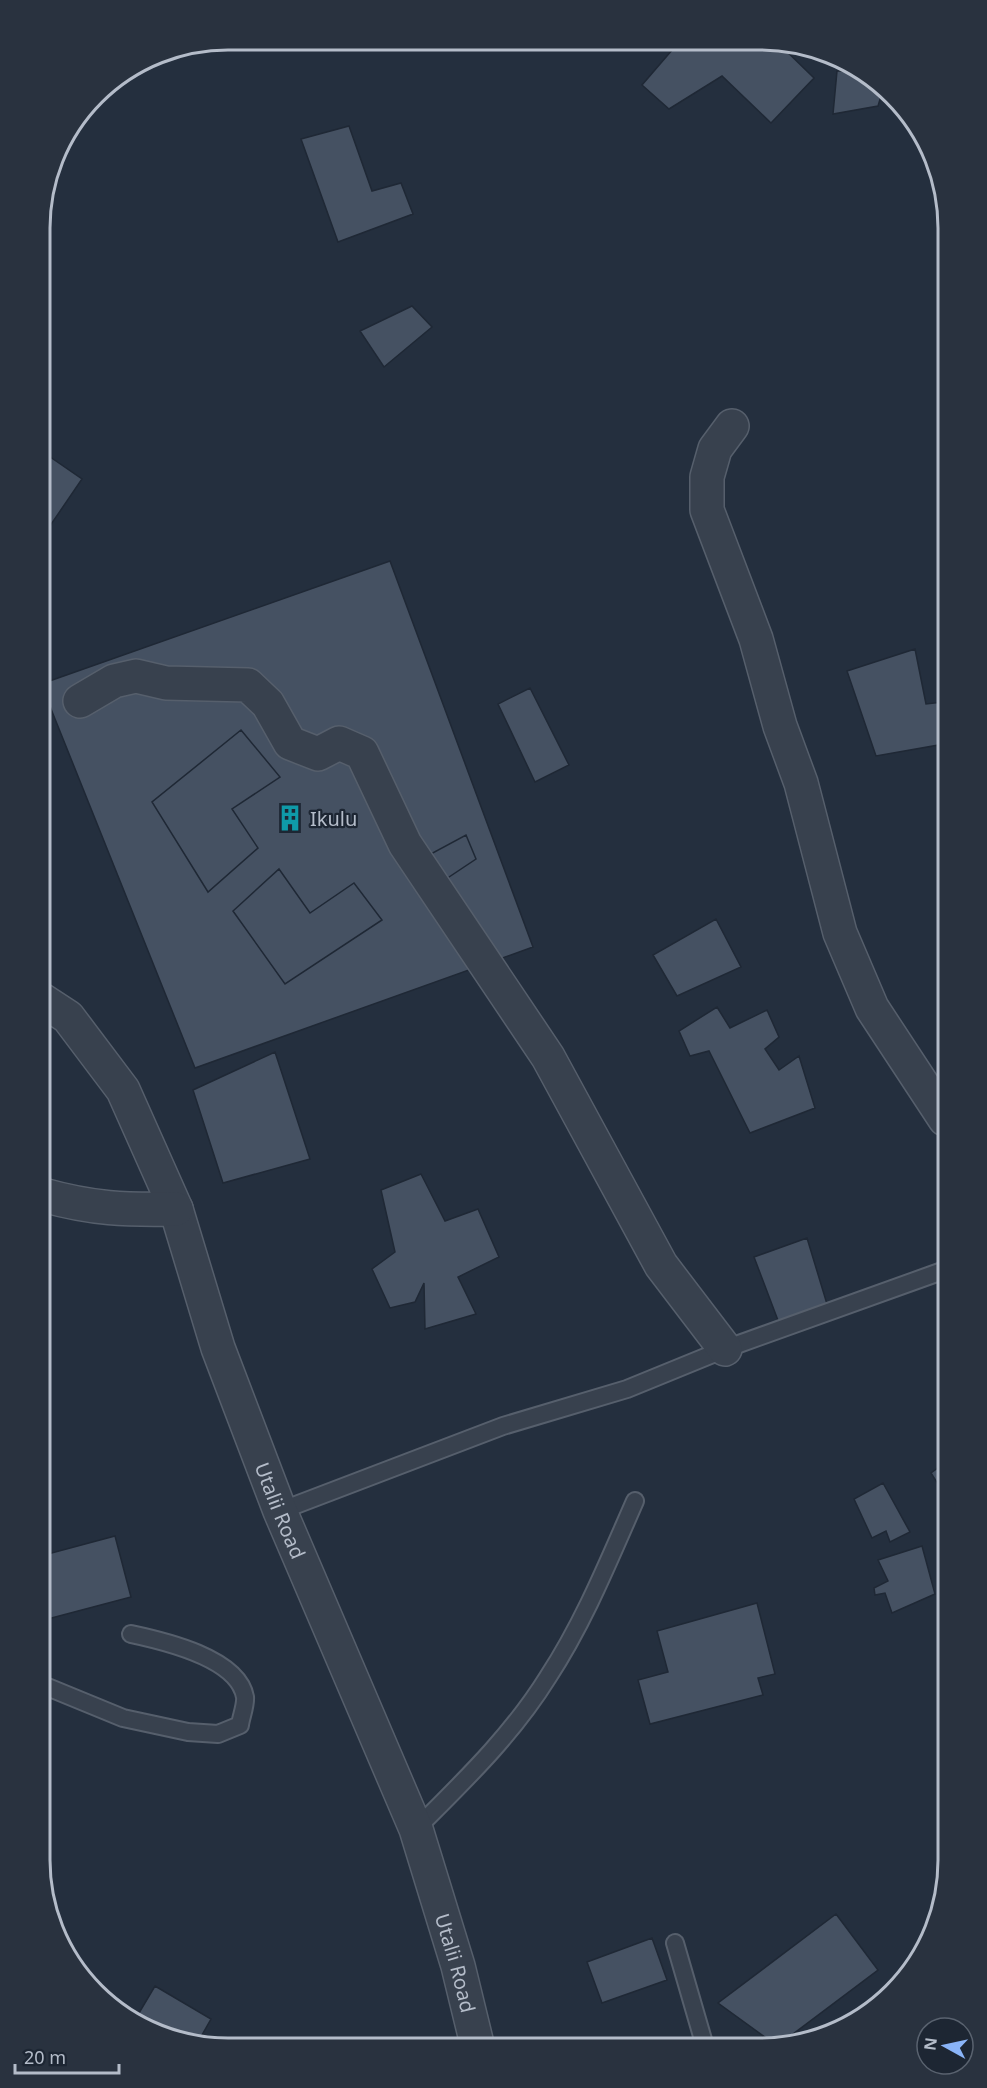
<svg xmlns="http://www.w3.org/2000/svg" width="987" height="2088" viewBox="0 0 987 2088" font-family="'Noto Sans',sans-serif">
<rect width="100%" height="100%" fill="#242f3e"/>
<path fill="#455162" stroke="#1f2835" stroke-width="1.5" d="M679,42h98l37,36 -43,45 -49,-47 -53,33 -27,-24z
M837,71h18l29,15 -6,20 -45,8z
M349,126l23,65 29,-8 12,31 -75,28 -37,-103z
M412,306l20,21 -48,40 -24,-36z
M40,450l42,29 -41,60z
M390,561l143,386 -338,121 -154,-384z
M915,649l11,55 17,-2 1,42 -68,12 -29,-85z
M530,688l39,77 -34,17 -37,-78z
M241,730l39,47 -48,32 26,39 -50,44 -56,-90z
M466,835l10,24 -33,22 -16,-25z
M279,869l31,44 44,-30 28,37 -97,64 -52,-73z
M716,919l25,48 -64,29 -24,-41z
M717,1007l13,21 37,-18 12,27 -14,12 14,21 20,-14 16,52 -65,25 -41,-82 -19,5 -11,-25z
M275,1052l35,107 -87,24 -30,-93z
M421,1174l24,47 33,-12 21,48 -41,20 18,37 -51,15 -1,-46 -9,19 -25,6 -18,-39 23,-17 -14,-62z
M807,1238l20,66 -48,19 -25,-66z
M946,1462v35l-15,-24z
M883,1483l27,49 -20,10 -4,-11 -14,7 -18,-39z
M115,1536l16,61 -87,23v-65z
M922,1546l13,48 -43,19 -7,-20 -10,2 -1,-7 14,-7 -10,-21z
M757,1603l18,71 -17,4 5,17 -113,29 -12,-44 30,-8 -11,-41z
M836,1914l42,56 -97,73h-8l-55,-40z
M652,1938l15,42 -65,23 -15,-41z
M155,1986l56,33 -13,23 6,3h-13l-55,-27z"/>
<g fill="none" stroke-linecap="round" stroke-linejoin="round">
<g stroke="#565f6c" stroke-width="20">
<path id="lane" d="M280,1511l223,-85 124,-37 98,-40 220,-79
M45,1686l78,32 65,14 30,2 22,-9c1,-8 6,-20 5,-28 -7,-39 -81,-56 -114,-63
M416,1829c48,-48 96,-94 132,-152 36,-55 61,-117 87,-176
M675,1943l29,100"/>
</g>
<g stroke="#565f6c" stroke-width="36">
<g id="street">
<path d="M732,426l-17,23 -8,28v33l49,129 24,87 21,57 39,150 32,75 73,111"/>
<path d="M80,701l34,-20 22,-5 30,7 82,2 20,19 22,39 28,11 21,-11 23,10 43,91 143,213 113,208 64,84"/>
<path id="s1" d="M42,1000l26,17 55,73 53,119 42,139 62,163 136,318 42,137 19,78"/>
<path d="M43,1195c50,14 82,15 133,14"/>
</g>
</g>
<use href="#lane" stroke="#38414e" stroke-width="16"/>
<use href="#street" stroke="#38414e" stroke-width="33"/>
</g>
<defs>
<g id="building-bare" transform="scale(2.07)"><path d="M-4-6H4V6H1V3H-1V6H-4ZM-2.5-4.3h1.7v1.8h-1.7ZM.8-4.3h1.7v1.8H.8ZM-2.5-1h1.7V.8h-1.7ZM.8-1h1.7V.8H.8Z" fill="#0f9aa8" stroke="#1d2633" stroke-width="2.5" paint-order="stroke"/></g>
</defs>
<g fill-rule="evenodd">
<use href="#building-bare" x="290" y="818"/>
</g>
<g text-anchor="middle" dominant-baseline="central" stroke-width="4.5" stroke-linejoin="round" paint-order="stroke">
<g font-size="20" fill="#b4bcc9" stroke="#1d2633" text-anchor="start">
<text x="310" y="818">Ikulu</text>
</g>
<g font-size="20" fill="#b4bcc9" stroke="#1d2633">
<text stroke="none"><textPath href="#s1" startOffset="572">Utalii Road</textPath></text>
<text stroke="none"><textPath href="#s1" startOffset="1058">Utalii Road</textPath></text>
</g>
</g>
<path d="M0 0H987V2088H0ZM228 50H760A178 178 0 0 1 938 228V1860A178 178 0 0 1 760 2038H228A178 178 0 0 1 50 1860V228A178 178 0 0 1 228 50Z" fill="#29323f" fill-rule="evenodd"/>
<path fill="none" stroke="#b4bcc9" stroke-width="3" d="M228 50H760A178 178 0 0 1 938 228V1860A178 178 0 0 1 760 2038H228A178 178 0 0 1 50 1860V228A178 178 0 0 1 228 50Z"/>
<g transform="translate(945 2046) rotate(278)"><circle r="28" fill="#1d2633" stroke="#59626f" stroke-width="1.5"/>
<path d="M0-4.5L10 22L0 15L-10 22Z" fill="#8ab4f8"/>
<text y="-9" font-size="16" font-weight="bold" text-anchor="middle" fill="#b4bcc9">N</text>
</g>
<path d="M15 2064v9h104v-9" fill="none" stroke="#b4bcc9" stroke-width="3"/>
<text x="24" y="2064" font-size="18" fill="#b4bcc9" stroke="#1d2633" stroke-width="4.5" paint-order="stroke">20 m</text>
</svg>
